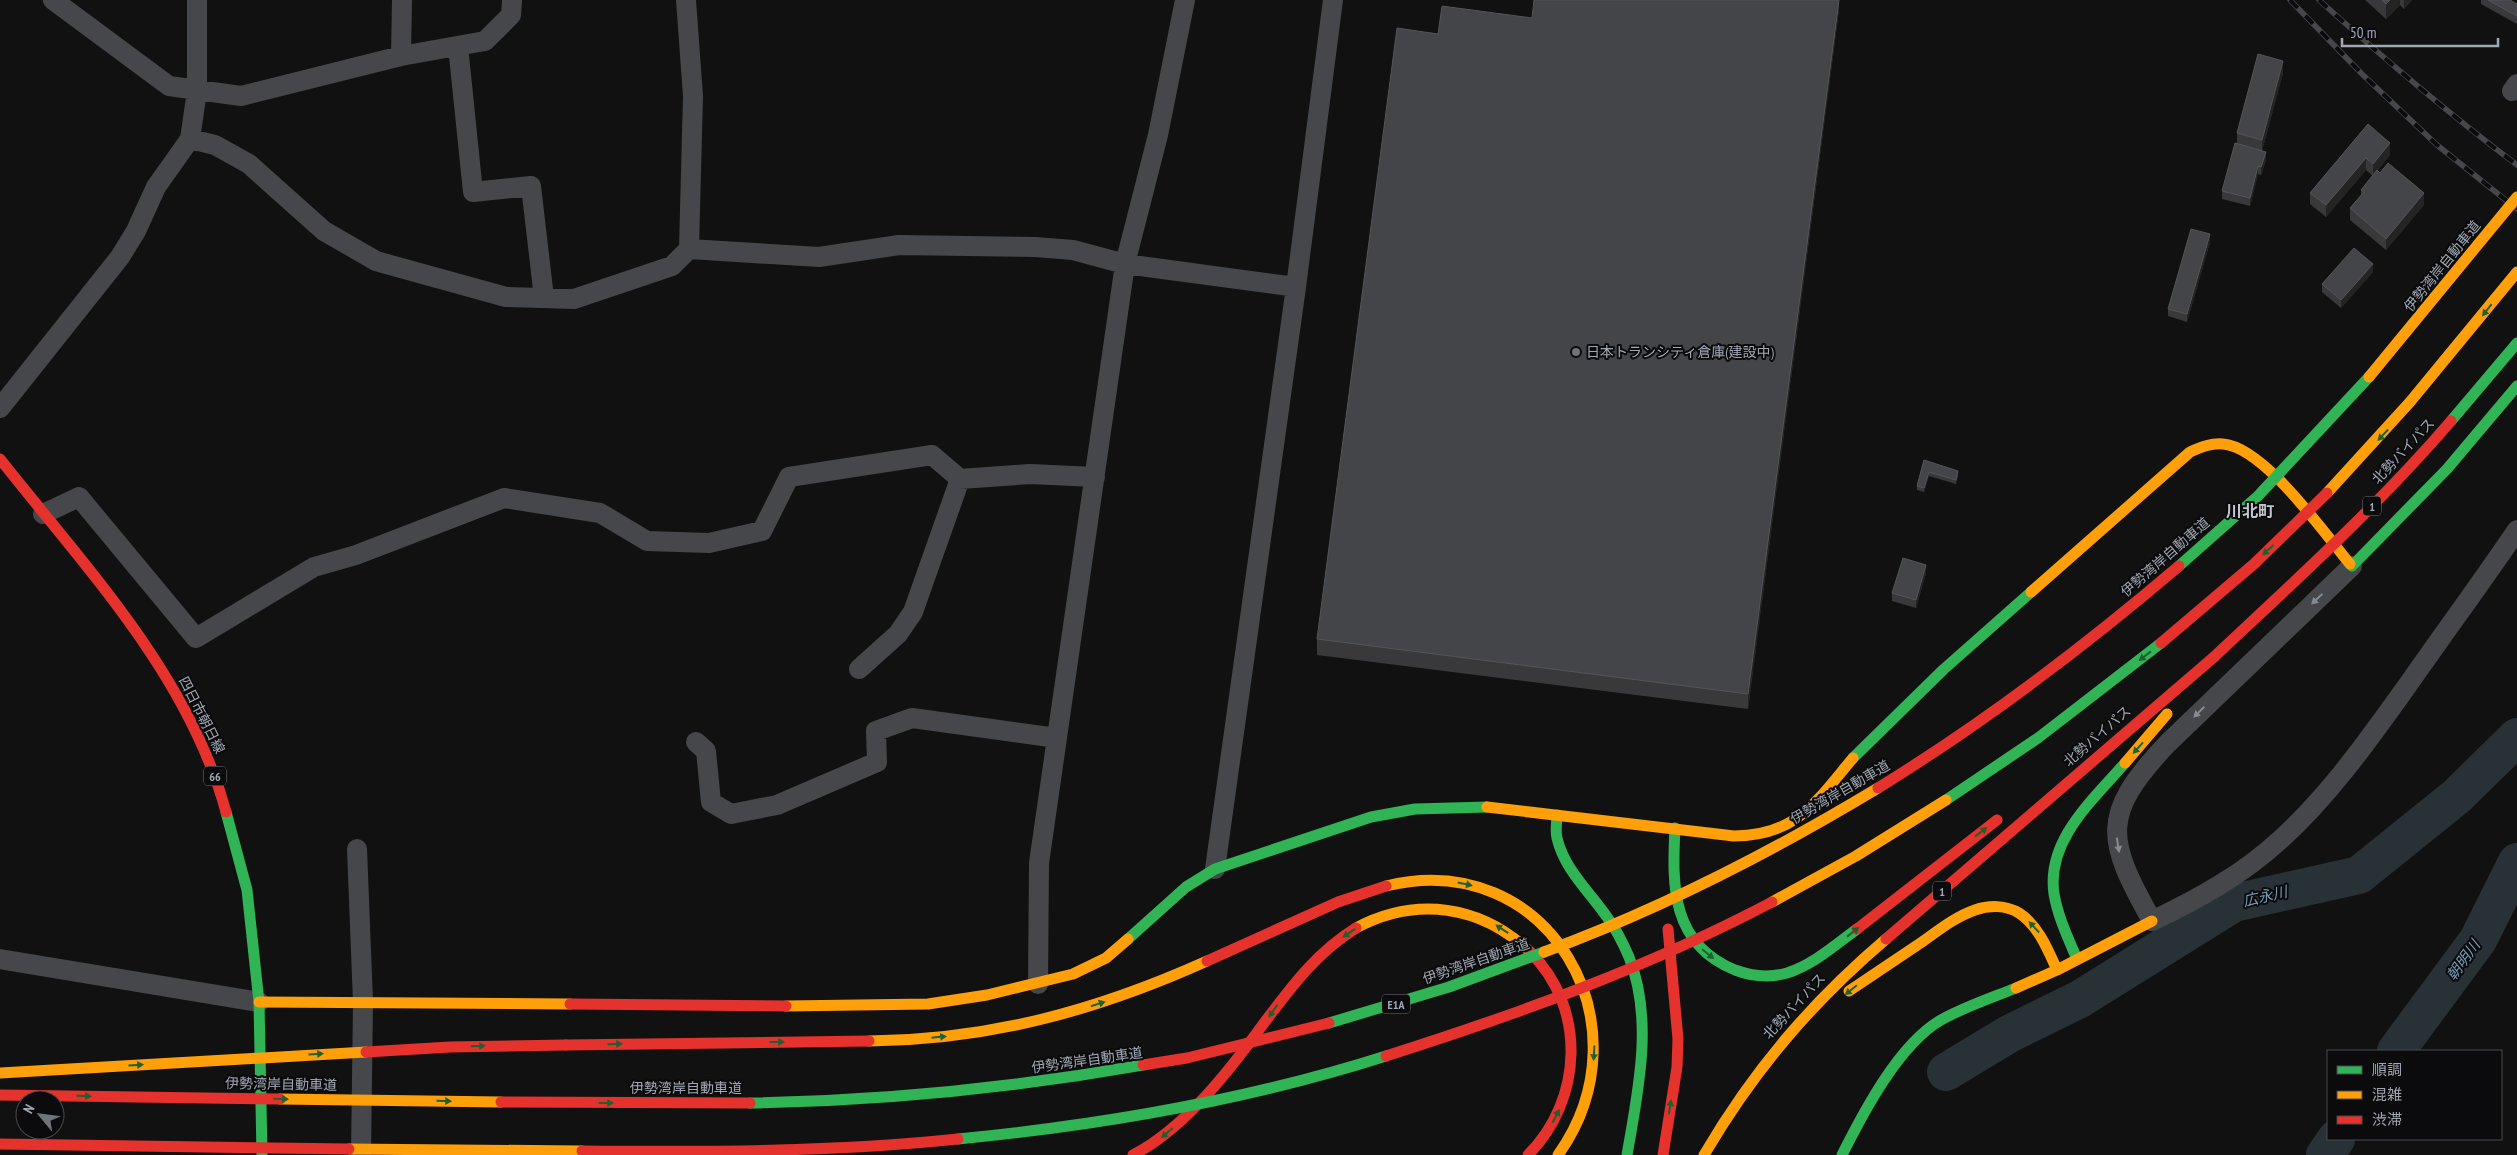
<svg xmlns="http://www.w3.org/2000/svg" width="2517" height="1155" viewBox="0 0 2517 1155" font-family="'PT Sans Narrow','Noto Sans JP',sans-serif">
<rect width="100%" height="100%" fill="#111"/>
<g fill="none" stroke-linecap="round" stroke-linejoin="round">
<path stroke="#283136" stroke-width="38" d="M2396,1051l82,-111 39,-78
M1946,1072l63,-38 71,-35 154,-96 125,-28 98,-79 60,-59
M2325,1155l11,-16"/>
<path stroke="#45474a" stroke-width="20" d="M53,0l116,86 72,10 160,-40 84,-15 26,-26 1,-15
M458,46l15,146 58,-6 13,112
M401,56l1,-56
M2512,91l5,-7
M190,139l25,6 34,19 75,67 52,30 130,36 68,2 98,-33 17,-17 4,-153 -7,-96
M689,249l130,8 80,-12 136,2 38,3 52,14 171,23
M0,408l120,-151 16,-26 20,-44 34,-48 7,-48v-91
M43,514l36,-17 117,141 118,-71 42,-12 148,-57 96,15 47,28 62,2 53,-12 27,-54 143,-22 28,24 70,-5 65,3
M2352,566l-185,178c-68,72 -60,96 -15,177 46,-22 90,-46 128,-81 51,-46 92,-105 132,-161 35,-50 71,-99 105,-149
M859,669l39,-35 15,-22 47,-133
M696,742l10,9 5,51 20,12 46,-9 100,-43 -1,-31 36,-13 145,20
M357,849l6,153 -2,153
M1215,869l81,-582 37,-287
M0,959l259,43
M1038,984l1,-121 86,-599 33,-129 27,-135"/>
<path stroke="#30b455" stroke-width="11" d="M2350,564l2,2 95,-97 70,-83
M1853,758l91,-89 87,-77
M226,812l21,78 12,112 3,153
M1557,815c0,7 -2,15 0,23 7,31 32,53 50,79 9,12 16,26 22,40 25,63 9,134 -2,198
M1675,828c-3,58 -4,116 60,142 16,6 34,8 52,3 26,-8 48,-28 70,-44
M1128,939l58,-52 29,-18 156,-52 44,-8 72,-2
M2077,959c-9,-21 -19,-42 -23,-65 -8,-54 39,-94 71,-131
M1842,1155c21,-42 57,-111 99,-135 23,-13 50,-22 75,-32"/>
<path stroke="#ff9f0a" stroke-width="11" d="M2031,592l159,-140c11,-5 21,-9 33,-8 41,3 101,89 127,120
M2125,763l42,-49
M1487,807l247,29c62,0 82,-34 119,-78
M1386,886c162,-40 265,139 172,269
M1356,928c60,-32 125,-23 174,24
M2016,988l41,-18 95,-49
M1849,991c24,-16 49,-33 73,-49 17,-12 33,-25 53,-32 14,-5 31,-5 44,3 19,12 29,37 38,57
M259,1002l311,2
M786,1006l142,-2 59,-9 86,-21 33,-16 22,-19
M869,1041c121,-1 229,-31 338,-80
M1704,1155c50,-85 107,-152 182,-216"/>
<path stroke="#e5322d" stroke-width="11" d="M0,459c85,108 189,216 226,353
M1857,929l140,-109
M1886,939l328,-282
M1207,961l131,-59 48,-16
M570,1004l216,2
M566,1045l303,-4
M1133,1155c52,-27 97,-85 131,-132 28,-37 52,-70 92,-95
M1528,1155c55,-55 59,-147 2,-203
M1663,1155l14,-88 1,-28 -10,-110"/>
<g stroke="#46474a" stroke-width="5.5">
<path id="rail" d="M2290,0l72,74 75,71 80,64
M2319,0c64,58 129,113 198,165"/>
</g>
<use href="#rail" stroke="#0b0b0d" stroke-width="4" stroke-dasharray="11" stroke-linecap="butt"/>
<path stroke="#30b455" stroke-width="11" d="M2451,421l66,-78
M2179,566l79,-70 111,-119
M1946,800l92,-62 123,-95
M1329,1023l120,-36 95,-35
M750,1103c132,-2 262,-15 393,-38
M958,1139c144,-14 290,-39 428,-83"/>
<path stroke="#ff9f0a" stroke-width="11" d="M2369,377l148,-180
M2327,493l83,-91 107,-130
M1772,902l84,-46 90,-56
M1544,952c117,-43 228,-100 334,-164
M0,1073l366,-21
M280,1099l221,3
M349,1149l233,2"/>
<path stroke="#e5322d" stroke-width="11" d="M2161,643l93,-79 73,-71
M2214,657c81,-76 164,-151 237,-236
M1878,788c107,-66 206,-141 301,-222
M366,1052l84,-5 116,-2
M1386,1056c132,-42 263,-89 386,-154
M1143,1065l44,-7 142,-35
M0,1095l280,4
M501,1102l249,1
M0,1144l349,5
M582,1151c125,1 251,1 376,-12"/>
</g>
<path fill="#39393c" d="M1839,0v10l-91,699 -431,-54v-16l121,-605 94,-16z
M2365,0h47l-8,9 -4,-4 -14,14z
M2481,0h29l7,4v20l-36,-20z
M2283,73l-21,78 4,9 -5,15 -3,-1 -8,32 -28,-7v-8l15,-47v-11z
M2368,124l22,31 -17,21 -7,-6 -40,47 -16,-13v-11z
M2361,190l63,15 -38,45 -36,-30v-12l11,-13z
M2210,242l-23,80 -19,-6v-7z
M2373,272l-32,36 -19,-16v-8z
M1924,460l34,15 -2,9 -27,-8 -5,16 -7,-2v-4z
M1926,573l-10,35 -24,-7v-8z"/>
<path fill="#242425" d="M1839,0v10l-91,699v-15z
M2390,0h10v5l-14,14v-15z
M2404,0h8l-8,9z
M2283,61v12l-21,78v-11z
M2390,143v12l-17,21v-12z
M2266,152v8l-5,15v-8z
M2366,158v12l-40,47v-12z
M2258,166v8l-8,32v-8z
M2424,193v12l-38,45v-11z
M2210,234v8l-23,80v-8z
M2373,264v8l-32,36v-8z
M1929,472v4l-5,16v-4z
M1926,565v8l-10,35v-8z"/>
<path fill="#444549" stroke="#535559" d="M1534,0h305l-91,694 -431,-55 80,-611 41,6 4,-28 90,12z
M2382,0h8l-4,4z
M2488,0h22l7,4v12z
M2258,54l25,7 -21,79 -25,-7z
M2368,124l22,19 -17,21 -7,-6 -40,47 -16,-12z
M2235,143l31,9 -5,15 -3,-1 -8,32 -28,-7z
M2388,163l36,30 -38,46 -36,-31 14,-16 -3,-2 16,-20 3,3z
M2191,229l19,5 -23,80 -19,-5z
M2354,248l19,16 -32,36 -19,-16z
M1924,460l34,11 -2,9 -27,-8 -5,16 -7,-2z
M1903,558l23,7 -10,35 -24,-7z"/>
<defs><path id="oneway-solid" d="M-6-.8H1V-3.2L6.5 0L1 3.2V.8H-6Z" transform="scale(1.25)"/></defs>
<g fill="#1e6031">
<use href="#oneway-solid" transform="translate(2487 310) rotate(128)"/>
<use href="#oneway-solid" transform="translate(2383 435) rotate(133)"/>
<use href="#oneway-solid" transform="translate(2268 550) rotate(138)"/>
<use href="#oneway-solid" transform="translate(2145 656) rotate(142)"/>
<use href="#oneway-solid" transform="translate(2138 748) rotate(132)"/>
<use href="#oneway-solid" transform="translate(1981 832) rotate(-38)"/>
<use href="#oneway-solid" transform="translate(1465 884) rotate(12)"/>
<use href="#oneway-solid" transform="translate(2034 927) rotate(-133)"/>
<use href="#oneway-solid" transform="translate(1502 929) rotate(-147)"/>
<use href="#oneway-solid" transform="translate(1853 932) rotate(-38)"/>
<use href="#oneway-solid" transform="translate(1349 933) rotate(146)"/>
<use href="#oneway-solid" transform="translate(1708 954) rotate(39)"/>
<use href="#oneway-solid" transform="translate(1851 990) rotate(141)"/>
<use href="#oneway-solid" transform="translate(1098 1004) rotate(-18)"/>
<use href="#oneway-solid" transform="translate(1273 1011) rotate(125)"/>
<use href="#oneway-solid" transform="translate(939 1037) rotate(-6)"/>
<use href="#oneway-solid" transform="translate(777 1042)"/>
<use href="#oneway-solid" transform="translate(615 1044) rotate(-1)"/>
<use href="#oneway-solid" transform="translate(478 1046) rotate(-1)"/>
<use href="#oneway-solid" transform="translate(1594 1053) rotate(93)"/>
<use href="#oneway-solid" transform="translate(316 1054) rotate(-3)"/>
<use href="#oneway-solid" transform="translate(136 1065) rotate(-3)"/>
<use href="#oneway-solid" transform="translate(84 1096) rotate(1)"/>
<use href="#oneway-solid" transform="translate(281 1099) rotate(1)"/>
<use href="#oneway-solid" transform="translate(444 1101) rotate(1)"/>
<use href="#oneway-solid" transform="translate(606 1103)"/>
<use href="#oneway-solid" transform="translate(1670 1107) rotate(-81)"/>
<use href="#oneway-solid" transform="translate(1556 1116) rotate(-63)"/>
<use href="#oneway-solid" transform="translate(1167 1133) rotate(139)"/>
</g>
<g fill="#858b94">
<use href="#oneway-solid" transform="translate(2317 599) rotate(137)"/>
<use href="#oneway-solid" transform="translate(2199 712) rotate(135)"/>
<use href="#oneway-solid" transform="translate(2118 845) rotate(81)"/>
</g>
<circle fill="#6f737a" stroke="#0b0b0d" stroke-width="2" cx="1576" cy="352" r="5"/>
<g text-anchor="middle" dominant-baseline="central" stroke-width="4" stroke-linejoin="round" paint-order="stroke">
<g fill="#0b0b0d" stroke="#747981" stroke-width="1">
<rect x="2363" y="496.5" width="18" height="19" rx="4"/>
<rect x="204" y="766.5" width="22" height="19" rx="4"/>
<rect x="1933" y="881.5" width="18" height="19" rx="4"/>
<rect x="1382" y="994.5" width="28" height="19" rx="4"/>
</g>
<g font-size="12" font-weight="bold" fill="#a1a8b3">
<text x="2372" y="506">1</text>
<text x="215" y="776">66</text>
<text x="1942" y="891">1</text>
<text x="1396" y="1004">E1A</text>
</g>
<g font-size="14" fill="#a1a8b3" stroke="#0b0b0d">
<text transform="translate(2442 266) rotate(-51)">伊勢湾岸自動車道</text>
<text transform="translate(2403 451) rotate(-47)">北勢バイパス</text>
<text transform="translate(2165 557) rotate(-41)">伊勢湾岸自動車道</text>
<text transform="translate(202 715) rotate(63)">四日市朝日線</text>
<text transform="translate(2097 736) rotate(-41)">北勢バイパス</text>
<text transform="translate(1840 792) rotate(-30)">伊勢湾岸自動車道</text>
<text transform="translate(1476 961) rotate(-19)">伊勢湾岸自動車道</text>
<text transform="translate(1794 1006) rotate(-47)">北勢バイパス</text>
<text transform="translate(1087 1060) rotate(-8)">伊勢湾岸自動車道</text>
<text transform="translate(281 1084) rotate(1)">伊勢湾岸自動車道</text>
<text x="686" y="1088">伊勢湾岸自動車道</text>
</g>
<g font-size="14" fill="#a1a8b3" stroke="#0b0b0d" text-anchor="start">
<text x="1586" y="352">日本トランシティ倉庫(建設中)</text>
</g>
<g font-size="15" font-style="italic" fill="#769bb0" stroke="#0b0b0d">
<text transform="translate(2265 896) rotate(-13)">広永川</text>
<text transform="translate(2463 960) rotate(-54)">朝明川</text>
</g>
<g font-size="16" font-weight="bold" fill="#c2c7cf" stroke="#0b0b0d">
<text x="2250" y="511">川北町</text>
</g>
</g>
<rect x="2327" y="1050" width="175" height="90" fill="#0b0b0d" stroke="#474a4f"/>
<rect x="2337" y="1066" width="25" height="8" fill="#30b455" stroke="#474a4f"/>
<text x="2372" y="1075" font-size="15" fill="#a1a8b3">順調</text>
<rect x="2337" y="1091" width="25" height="8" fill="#ff9f0a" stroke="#474a4f"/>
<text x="2372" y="1100" font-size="15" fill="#a1a8b3">混雑</text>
<rect x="2337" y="1116" width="25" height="8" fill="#e5322d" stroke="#474a4f"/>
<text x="2372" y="1125" font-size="15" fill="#a1a8b3">渋滞</text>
<g transform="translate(40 1115) rotate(299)"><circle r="24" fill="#0b0b0d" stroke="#474a4f"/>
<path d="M0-4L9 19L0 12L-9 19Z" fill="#6f737a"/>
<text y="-8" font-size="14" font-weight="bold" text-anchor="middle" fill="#a1a8b3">N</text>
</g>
<path d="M2342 38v8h156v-8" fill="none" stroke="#a1a8b3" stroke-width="2.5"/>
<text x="2350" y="38" font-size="15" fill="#a1a8b3" stroke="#0b0b0d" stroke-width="4" paint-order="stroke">50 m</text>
</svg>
